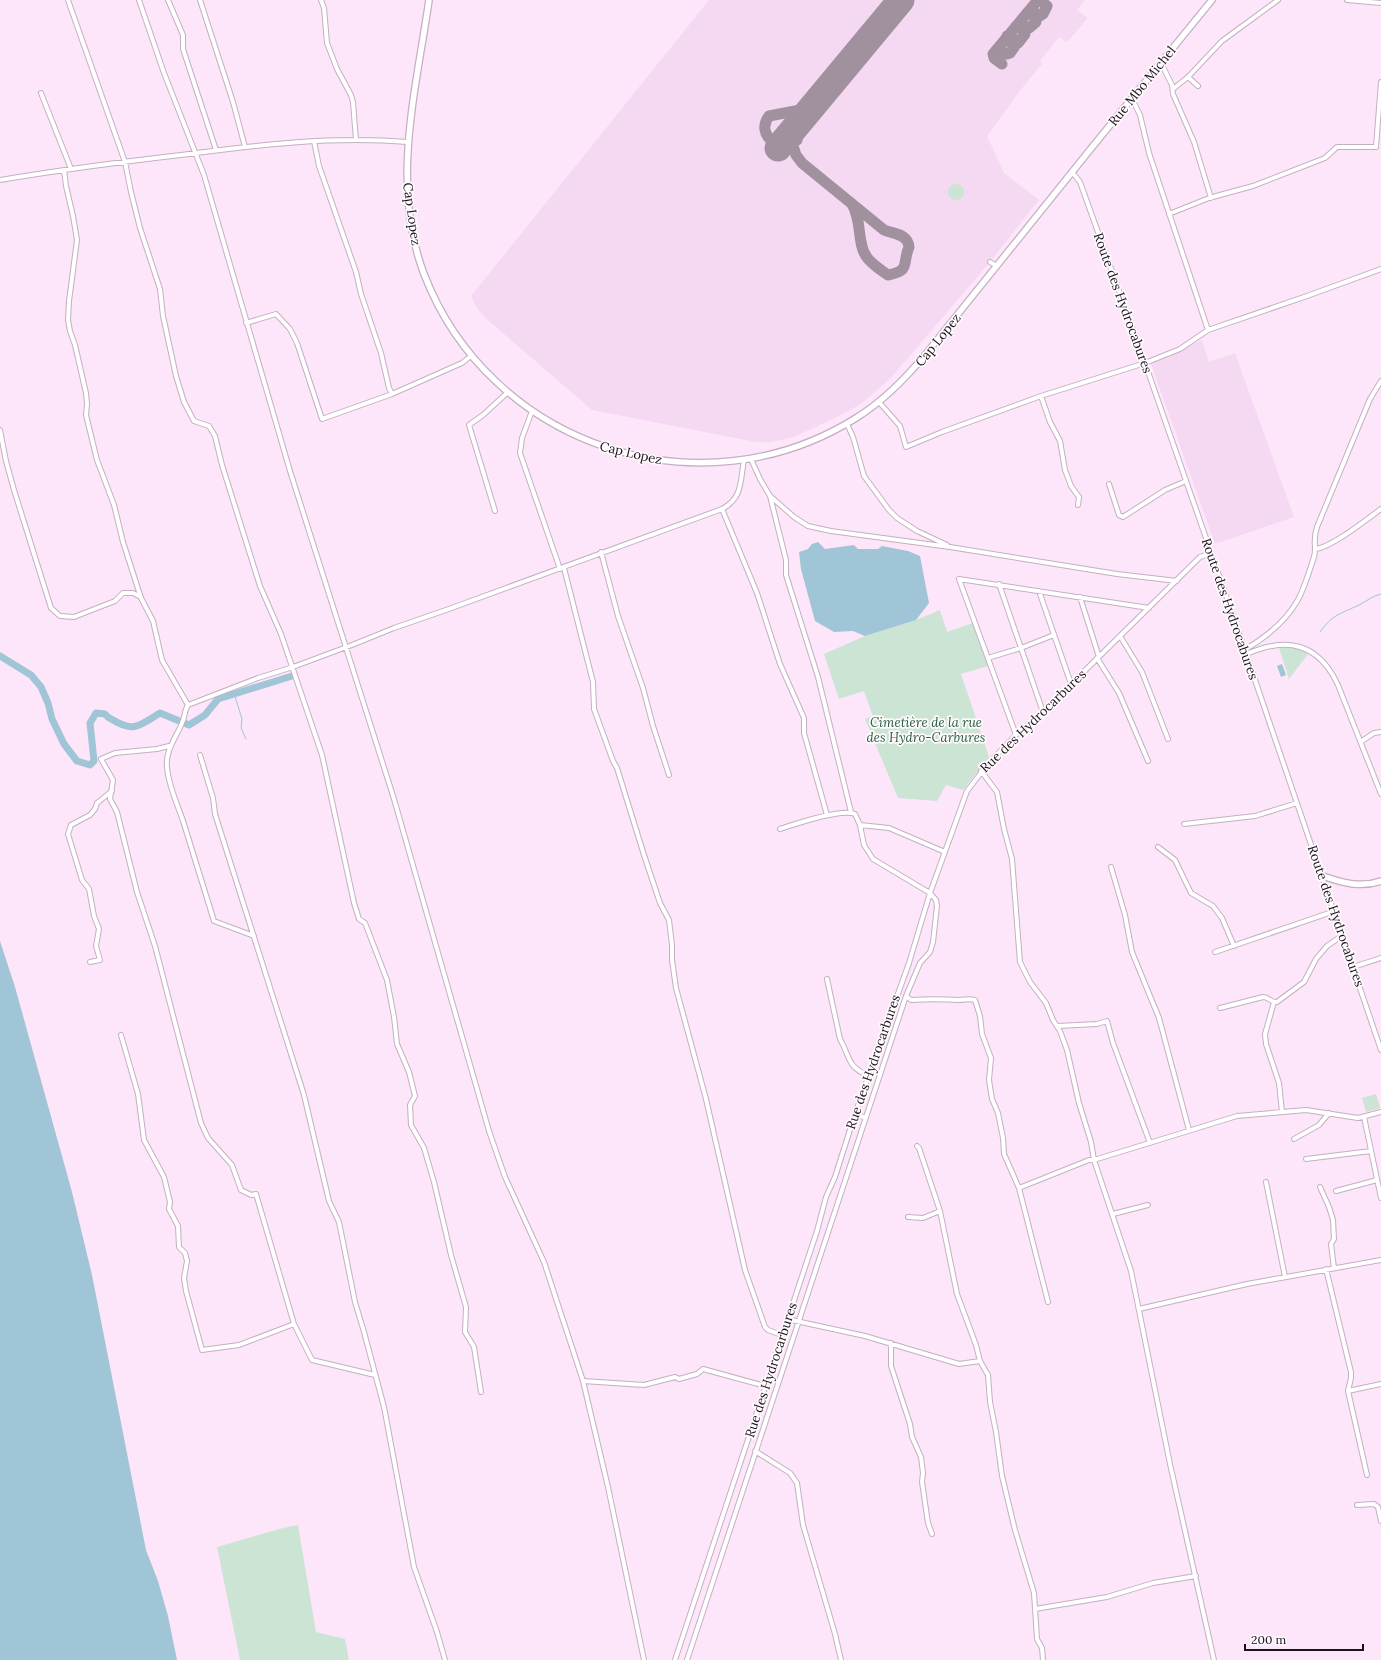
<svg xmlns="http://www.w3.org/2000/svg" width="1381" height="1660" viewBox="0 0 1381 1660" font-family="Lora,serif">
<rect width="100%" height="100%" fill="#fde6fa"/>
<path fill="#f5d9f2" d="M709,0h376l-8,10 11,8 -21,24 -8,-5 -19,24 2,3 -16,19 -39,53 17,37 35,27 -49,62 -99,116 -30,26 -32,17 -38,17 -21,4h-14l-164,-32 -103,-89 -11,-11 -7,-14z
M1202,340l7,22 26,-9 59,164 -79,27 -64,-180z"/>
<path fill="#cce4d3" d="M948 192a8 8 0 1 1 16 0a8 8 0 1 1-16 0Z
M940,610l7,22 26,-9 15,43 -27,8 28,83 -26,33 -17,-5 -9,16 -39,-3 -33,-79 8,-3 -9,-25 -25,8 -15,-45 41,-18 51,-16z
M1295,647l12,4 1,3 -19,25 -10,-31z
M1376,1094l4,14 -14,4 -4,-14z
M298,1525l18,107 29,7 4,21h-109l-23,-113 62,-18z"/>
<path fill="#9fc5d6" d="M818,542l7,7 29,-4 4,4h20l4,-3 26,5 12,5 9,47 -13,17 -51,16 -12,-5 -19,1 -19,-11 -14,-52 -2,-17 9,-3 4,-5z
M1282,664l4,11 -5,2 -4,-11z
M0,941l15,46 57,205 20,83 54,275 12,31 10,35 9,44h-177z"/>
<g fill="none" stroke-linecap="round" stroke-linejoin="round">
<path stroke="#9fc5d6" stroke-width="1" d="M1320,632c13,-18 20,-18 39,-27 8,-4 13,-9 22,-11
M234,693l8,26 -1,9 5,11"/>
<path stroke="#9fc5d6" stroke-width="7" d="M0,656l31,19 10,12 7,16 4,16 12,25 13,17 13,4 4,-4 -4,-38 6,-10 9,1c3,4 4,4 8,6 21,13 27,5 47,-7l29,12 16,-10 13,-16 74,-23"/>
<path stroke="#a1909e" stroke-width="11" d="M1031,10l9,6 3,-2 4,-8 -7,-6
M1020,23l9,5 7,-6v-3l-6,-6h-3
M1009,40l-2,-4h4l7,7 7,-9v-3l-9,-5
M997,49l10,5 3,-1 5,-7 -9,-7
M1002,64l-8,-6 -1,-4 45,-54
M801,120l-1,10 -8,13 4,12 6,8 82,67c10,4 24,4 25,17 -7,16 2,24 -21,28 -7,-5 -17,-11 -22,-19 -9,-13 -4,-36 -14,-52
M797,140c-18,13 -42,-5 -28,-24l42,-8"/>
<path stroke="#a1909e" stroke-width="27" d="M778,148l123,-148"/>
<g stroke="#c5afc2" stroke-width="6">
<path id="street" d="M68,0l57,162 6,30 9,36 20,61 3,27 13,60 8,26 10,19 15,5 6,10 7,29 38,121 21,48 41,121 32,148 5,16 6,4 22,57 7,37 3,27 12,28 6,24 -5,9 1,20 13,23 10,34 17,73 15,52 -1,25 9,15 7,45
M139,0l25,73 40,102 86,296 104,328 95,332 16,46 39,85 39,119 25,106 36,173
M168,0l15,35v14l33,101
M200,0l33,102 12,45
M321,0l3,8 3,35 10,26 14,26 2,7 3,38
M1347,0l34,3
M1161,63l11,22 1,9 21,48 17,56
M1188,77l34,-36 56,-41
M1173,89l15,-12 10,9
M41,93l30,76
M1132,99l8,16 9,38 59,177
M314,141l5,25 37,106 5,22 20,59 8,35 3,6
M64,170l2,16 7,30 4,24 -8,61 -1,19 2,11 5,14 11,48 1,11 -1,11 11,45 17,45 9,37 18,56 12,23 9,39 26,45
M1072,172l8,10 65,181 93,267 143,420
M0,180c60,-10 120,-18 181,-25 75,-10 151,-19 227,-13
M1169,214l40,-16 44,-12 72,-28 12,-11h39l5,-65
M990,262l7,4
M246,323l30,-9 14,15 7,14 25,76 70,-25 70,-31 9,-7
M1041,396l9,26 10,19 5,29 6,16 8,11 -1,8
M879,402l21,24 6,21 36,-15 99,-36 104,-33 35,-14 28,-19 99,-34 74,-27
M532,411l-10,27 -2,15 40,116
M847,424l6,13 11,39 25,34 8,8 20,13 30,14
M0,430l6,31 8,29 37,118 9,8 14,1 41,-16 8,-8h10l8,4
M751,459l9,20 10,17 24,21 14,9 23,5 119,16 167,27 60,7
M1109,484l10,31 4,2 42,-27 21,-9
M770,496l16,64v15l32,102 33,135
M722,509l35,84 23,71 24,54v15l23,82
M495,511l-26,-86 14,-10 25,-23
M1315,549c16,-1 52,-30 66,-40
M601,552l17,64 25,72 10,38 16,49
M564,568l29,114 1,27 19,52 4,7 27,87 16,48 9,17 3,25v15l4,28 30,111 39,171 20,57 3,3 14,5
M999,584l44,128
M1039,591l32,93
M1080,597l19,60
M1120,636l22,36 26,67
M1244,650c19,-11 40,-27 52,-47 7,-10 14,-34 18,-46 3,-10 -2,-16 3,-30l53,-128 11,-18
M1246,654c8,-3 18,-7 26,-8 33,-6 53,11 66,39l43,109
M988,658l33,-10 33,-13
M1097,658l22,35 29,68
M1016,735l-57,-156 190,29
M1362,741l12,-8 7,-1
M169,746l-12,3 -42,4 -14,6 12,21 -3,19 7,13 20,80 18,54 46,177 7,15 24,27 9,25 10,5 5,-1 38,130 18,36 63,15
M200,755l13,43 2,16 89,281 25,106 10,21 16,80 9,30 20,75 30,160 23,65 8,28
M981,771l16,21 7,37 8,30 8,103 10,20 16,21 7,17 7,11 7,19 12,53 12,39 3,18 37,111 39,193 44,196
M1184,824l71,-8 42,-13
M860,825l29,3 56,24
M1158,847l17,13 16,33 22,13 9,12 12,28
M1111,867l14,48 7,37 27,66 30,112
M254,936l-40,-15c-10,-32 -20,-65 -30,-97 -6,-19 -15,-36 -17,-56 -2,-18 9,-30 15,-45 3,-6 2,-12 6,-18l70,-27 35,-11 59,-22 42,-17 52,-18 276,-101c21,-11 18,-28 22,-49
M1215,952l120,-41
M90,962l10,-2 -4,-14 3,-17 -5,-13 -5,-27 -7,-9 -14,-46 3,-9 19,-10 5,-6 2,-6 15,-12
M1353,967l28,-9
M827,979l13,60c11,19 6,27 29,37
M906,996l5,4c16,-1 32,-1 48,0 6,0 10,-2 16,0l5,16 2,18 9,24 -2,22 3,19 6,14 5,25 1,16 15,34 29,114
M1274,1002l-9,32 1,10 13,39 3,29
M1220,1008l43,-11c6,0 8,6 14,5l27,-20 12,-23 11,-13 16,-11
M1057,1026l40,-2 10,-3 6,22 37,100
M121,1035l17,59 6,46 20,37 6,25 -1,7 9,17 1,21 6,6 2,8 -3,17 2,13 16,59 37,-5 55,-21
M855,1114l11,4
M1364,1117l17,81
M1294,1139l25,-14 10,-12
M917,1146l2,2 21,63 17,83 19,51 4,16
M1306,1159l65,-8
M1266,1182l19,95
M1320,1187l9,20 4,13 1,19 -3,5 3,24
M1019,1188l70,-28h5l143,-44 69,-6 52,8 23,-6
M1336,1191l41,-11
M1113,1214l35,-9
M908,1217l15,1 17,-7
M1326,1269l25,103v6l-3,13 19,84
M1139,1309l108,-25 134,-24
M787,1319l78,17 94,28 21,-3 8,14 2,27 6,30 6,44 13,54 19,63 3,46 5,9 1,12
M891,1343v23l19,58 2,13 9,20 2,16 -1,9 6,41 4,11
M583,1381l61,4 31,-8 4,2 18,-5 6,-5 62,17
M1348,1391l33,-7
M755,1451l35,22 7,10 6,42 32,109 6,26
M1357,1505l17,-1 4,3 3,14
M1035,1609l72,-12 46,-14 43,-7
M675,1660l142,-429 9,-34 9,-20 20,-63 54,-151 21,-70 37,-102 20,-26 29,-30 27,-23 157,-155 11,-4
M687,1660l219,-664 14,-33 10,-11 3,-10 4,-36 -1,-6 -6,-7 -57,-34 -9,-14 -4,-20 -5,-11c-14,-6 -60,10 -75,15"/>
</g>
<g stroke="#c5afc2" stroke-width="8">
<path id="secondary" d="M429,0c-13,91 -39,185 -5,274 66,172 276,242 432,144 26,-16 49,-39 69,-63l164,-204 123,-151
M1323,876c19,7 38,12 58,5"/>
</g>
<use href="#street" stroke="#fff" stroke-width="4"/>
<use href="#secondary" stroke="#fff" stroke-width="5.5"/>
</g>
<g text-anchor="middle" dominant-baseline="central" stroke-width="3.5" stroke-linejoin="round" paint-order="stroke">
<g font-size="13" fill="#1a1219" stroke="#fefafe">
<text transform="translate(1142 86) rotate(-51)">Rue Mbo Michel</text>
<text transform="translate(412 214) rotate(82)">Cap Lopez</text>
<text transform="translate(1123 303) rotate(70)">Route des Hydrocabures</text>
<text transform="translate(938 340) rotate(-51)">Cap Lopez</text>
<text transform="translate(631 453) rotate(13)">Cap Lopez</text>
<text transform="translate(1230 609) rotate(71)">Route des Hydrocabures</text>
<text transform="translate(1033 721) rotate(-44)">Rue des Hydrocarbures</text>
<text transform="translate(1336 916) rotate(71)">Route des Hydrocabures</text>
<text transform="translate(873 1062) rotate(-71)">Rue des Hydrocarbures</text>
<text transform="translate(771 1370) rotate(-72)">Rue des Hydrocarbures</text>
</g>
<g font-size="13" font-style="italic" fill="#295d3e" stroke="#fefafe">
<text x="926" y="722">Cimetière de la rue<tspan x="926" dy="15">des Hydro-Carbures</tspan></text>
</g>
</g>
<path d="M1245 1644v6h118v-6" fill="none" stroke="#1a1219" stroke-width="2"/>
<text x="1251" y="1644" font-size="12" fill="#1a1219" stroke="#fefafe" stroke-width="3" paint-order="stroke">200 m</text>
</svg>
